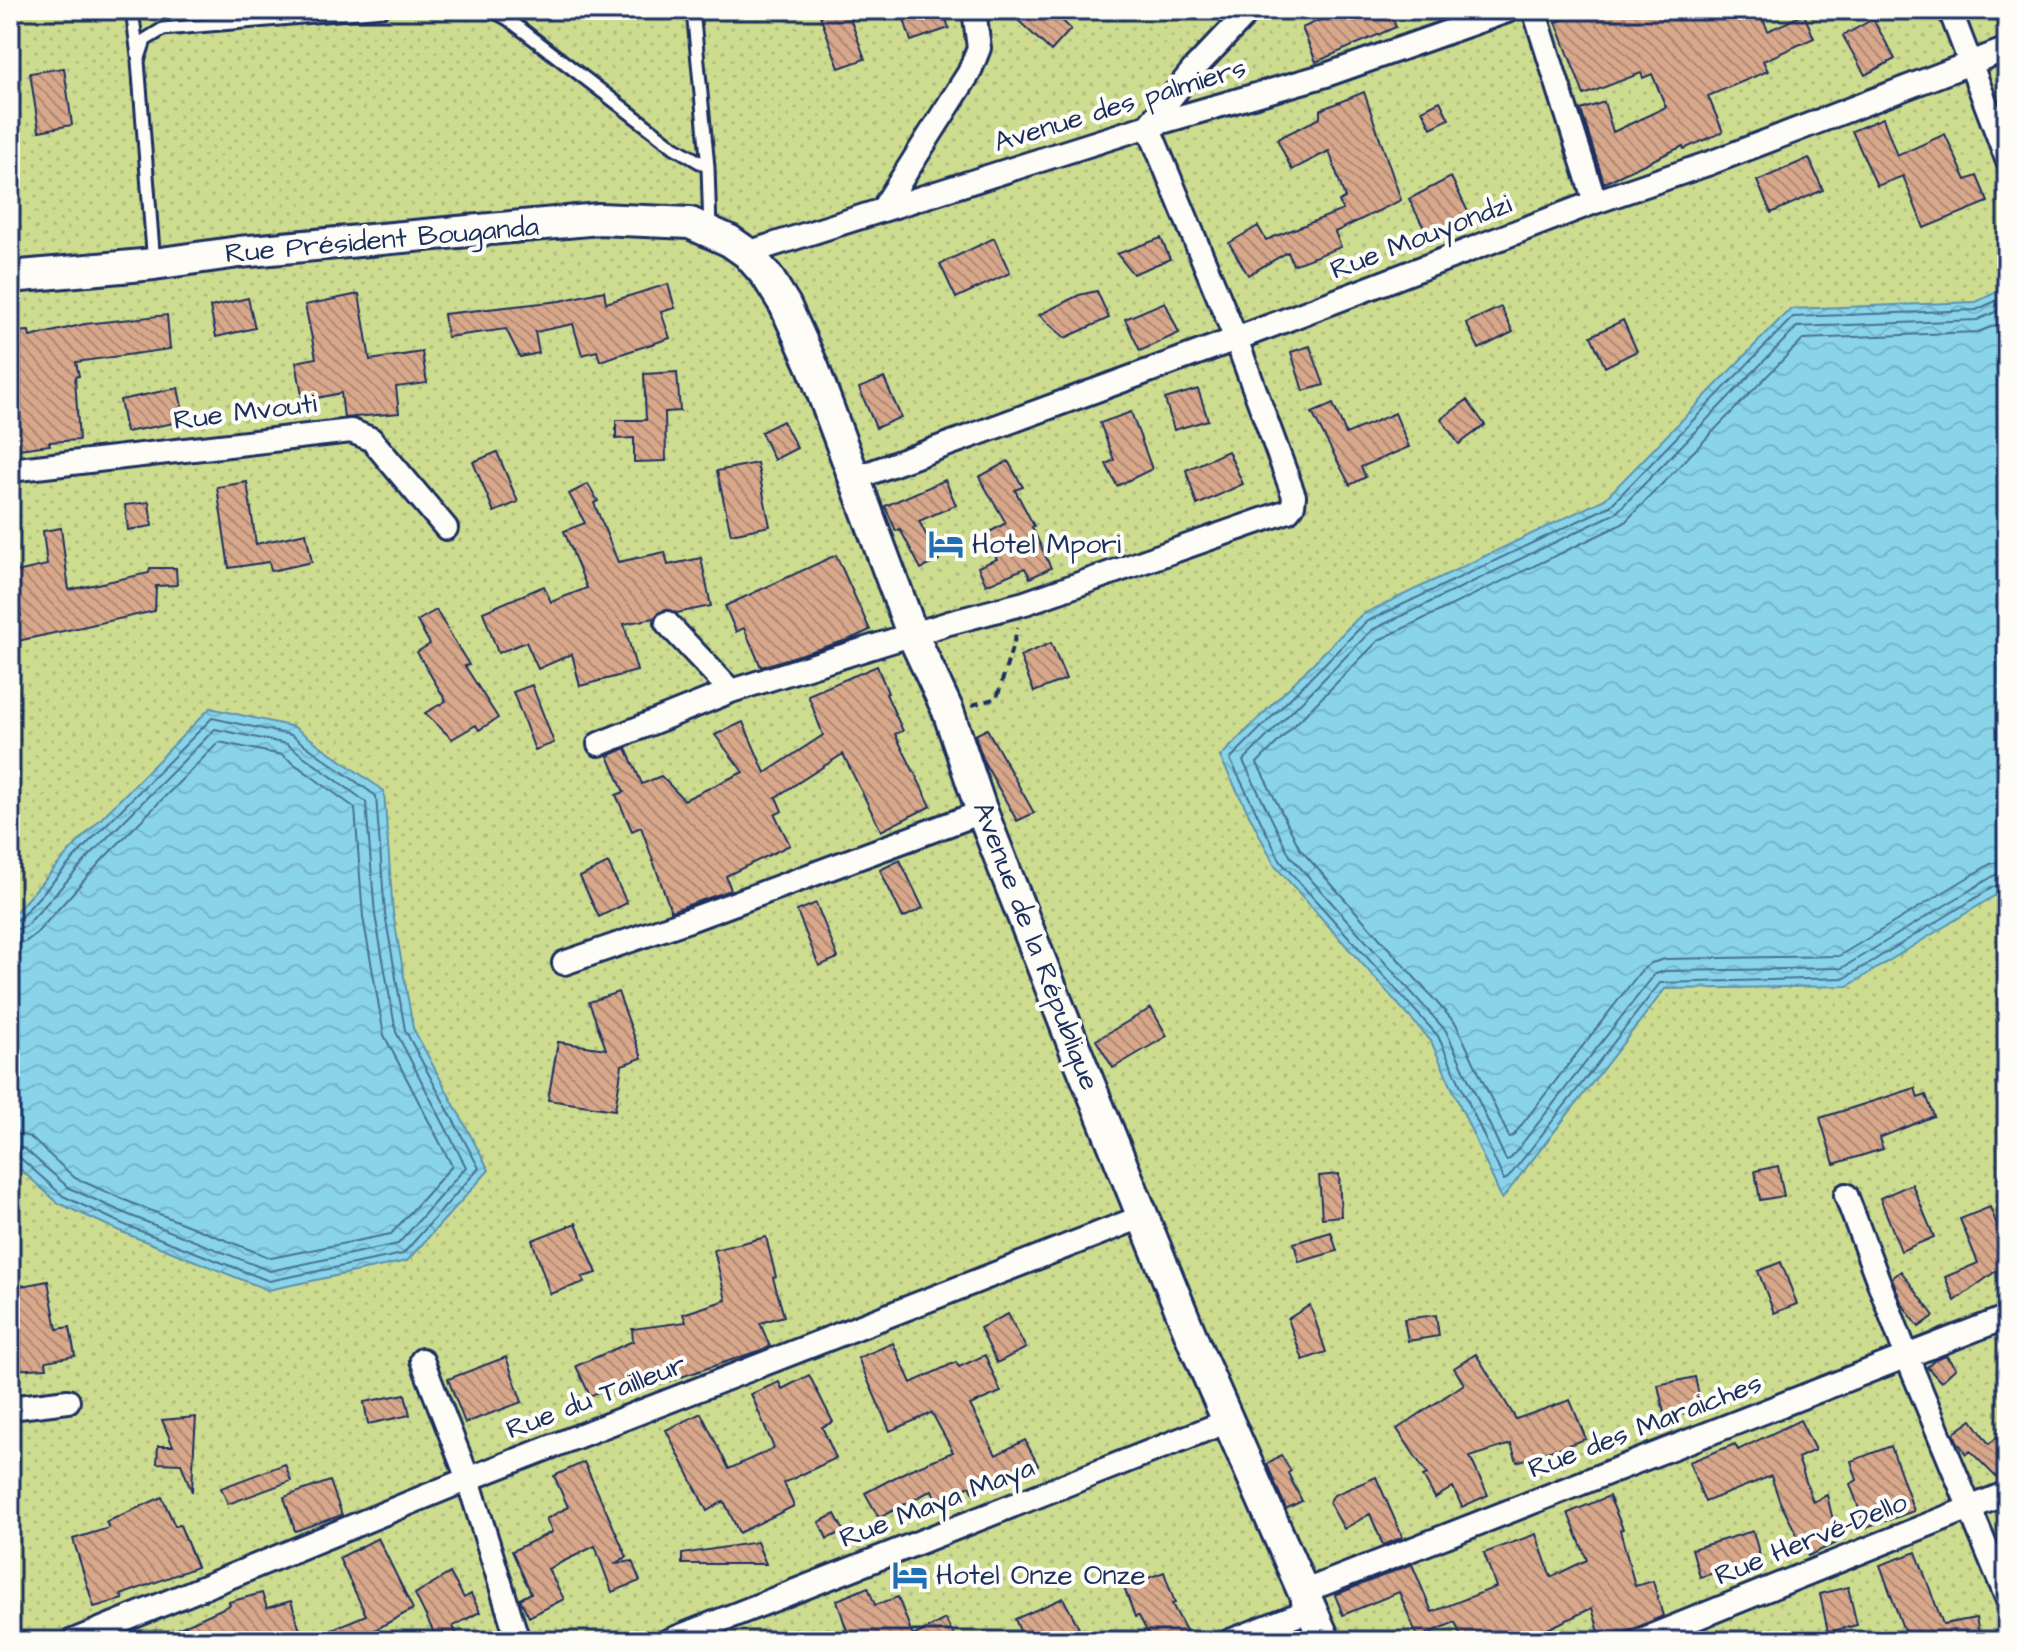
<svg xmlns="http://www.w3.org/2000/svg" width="2017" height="1651" viewBox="0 0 2017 1651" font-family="'Architects Daughter',sans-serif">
<defs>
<pattern id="grass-dots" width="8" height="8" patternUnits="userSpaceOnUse" patternTransform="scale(2)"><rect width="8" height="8" fill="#cddc8f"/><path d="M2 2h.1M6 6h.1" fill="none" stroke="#afbd7e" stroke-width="1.8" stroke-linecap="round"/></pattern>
<pattern id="water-waves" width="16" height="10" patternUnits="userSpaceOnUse" patternTransform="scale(2)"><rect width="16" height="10" fill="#89d4e9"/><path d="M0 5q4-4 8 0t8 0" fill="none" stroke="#76b6ca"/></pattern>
<pattern id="building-back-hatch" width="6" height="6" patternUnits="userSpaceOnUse" patternTransform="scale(2)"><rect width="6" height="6" fill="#d9a88b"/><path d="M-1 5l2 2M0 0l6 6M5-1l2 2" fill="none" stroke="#af8975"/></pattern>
</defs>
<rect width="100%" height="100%" fill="#f6ebe1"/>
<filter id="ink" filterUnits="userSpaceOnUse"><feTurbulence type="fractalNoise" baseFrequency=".0125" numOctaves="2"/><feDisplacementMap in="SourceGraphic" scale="16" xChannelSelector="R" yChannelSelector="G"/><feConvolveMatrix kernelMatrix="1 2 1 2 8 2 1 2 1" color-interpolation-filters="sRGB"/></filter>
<g filter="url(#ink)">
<path fill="url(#grass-dots)" stroke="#748676" stroke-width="2" d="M10,10h1997v1631h-1997z"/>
<path fill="url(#water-waves)" stroke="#5d92b1" stroke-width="2" d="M2007,287v601l-159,98 -183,3 -163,210 -71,-158 -156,-175 -55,-109 141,-142 244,-116 185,-190 186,-7z
M210,708l84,19 90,64 9,122 20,115 76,142 -82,91 -139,29 -146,-58 -64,-29 -48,-43v-242l72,-80z"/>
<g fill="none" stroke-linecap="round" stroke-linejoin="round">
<path stroke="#477196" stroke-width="2" d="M2007,296l-31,14 -183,7 -183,189 -244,116 -136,137 51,103 157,174 66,144 4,-2 152,-195 185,-5 155,-95 7,-1
M2007,307l-30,13 -180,7 -181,186 -244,117 -129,131 47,95 156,175 60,129 4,-1 145,-185 10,-3 177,-3 153,-93 12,-3
M2007,321l-29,11 -175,7 -179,184 -245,117 -122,123 43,86 156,175 53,113 4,-1 127,-164 11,-9 14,-4 174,-3 151,-92 17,-4
M10,922l9,-3 69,-76 124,-125 79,17 85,61 9,118 20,116 74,138 -76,86 -134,27 -144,-56 -62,-29 -45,-40 -8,-2
M10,932l16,-6 69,-76 120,-121 72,15 79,58 9,113 21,117 70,135 -68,77 -128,27 -141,-56 -60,-27 -44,-39 -15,-5
M10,944l15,-2 10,-7 69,-77 115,-116 63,13 73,53 8,109 21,118 68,131 -61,68 -120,24 -137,-54 -59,-26 -45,-41 -20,-5"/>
</g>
<path fill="url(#building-back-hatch)" stroke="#1b2f5e" stroke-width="2" d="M818,10h29l18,49 -26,9z
M901,10h42l6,18 -38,13z
M1007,10h44l20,19 -20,22z
M1342,10h47l7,17 -80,35 -14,-34z
M1588,10h171l9,21 36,-17 10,24 -51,23 5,10 -60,25 15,36 -39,17 -1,-3 -79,37 -23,-73 23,-8 9,30 53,-25 -14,-33 -9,4 -2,-5 -57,22 -28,-73z
M1873,19l22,40 -30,16 -22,-39z
M64,68l8,57 -33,6 -9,-58z
M1364,92l37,108 -66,32 6,15 -48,18 -5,-13 -40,23 -19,-32 29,-17 8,14 77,-30 -4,-9 6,-3 -16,-47 -37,19 -15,-31 43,-21v-8z
M1440,101l9,18 -18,9 -9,-18z
M1883,118l14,38 48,-22 21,46 11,-4 11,26 -64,26 -21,-52 -26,10 -25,-55z
M1809,158l14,32 -52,23 -14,-32z
M1451,177l22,45 -41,22 -23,-45z
M994,238l16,35 -54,25 -16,-34z
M1161,238l9,21 -37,15 -16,-20z
M668,284l7,24 -14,4 9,26 -70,23 -3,-10 -15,4 -9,-31 -38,8 4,21 -19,4 -14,-28 -59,8 -3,-23 116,-13 44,-10 2,12z
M1097,291l12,27 -44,20 -26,-23 40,-20z
M359,294l11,66 52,-8 5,31 -31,4 3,26 -55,5 -3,-25 -38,8 -7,-39 20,-4 -11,-53z
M248,298l7,30 -39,9 -6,-30z
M1165,302l14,31 -39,18 -15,-32z
M1501,307l12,25 -34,17 -13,-26z
M167,315l3,34 -94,13 3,14 -4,1 4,63 -30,2 1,3 -40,5v-118l19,-1 1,6 55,-13z
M1623,320l14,31 -32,16 -14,-31z
M1310,346l14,39 -21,6 -12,-39z
M677,372l3,39 -15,1 1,49 -32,1v-24l-18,1v-19h30l-2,-46z
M884,378l17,39 -25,11 -17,-40z
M178,388l7,33 -59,11 -6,-32z
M1198,389l10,31 -34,10 -9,-31z
M1467,400l18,25 -26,19 -18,-25z
M1333,404l13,30 49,-21 14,34 -48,20 5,10 -16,8 -38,-72z
M1131,412l21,57 -35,17 -11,-22 8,-4 -14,-37z
M783,421l14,27 -23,12 -13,-28z
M1228,451l15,33 -46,21 -11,-35z
M497,452l21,50 -24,10 -21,-50z
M1008,461l15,26 -8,3 19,36 -2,1 19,41 -21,10 -5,-10 -39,17 -8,-18 19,-8 -13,-24 22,-12 -27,-46z
M757,463l13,63 -39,8 -14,-63z
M945,480l11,25 -37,16 20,39 -18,9 -21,-40 -4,2 -11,-25z
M247,482l9,62 50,-11 6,29 -41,9 -2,-9 -40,6 -12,-81z
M588,484l10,17 -4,2 24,59 47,-10 3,13 33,-7 10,48 -34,7 -12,-4 -11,9 -30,6 13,47 -57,15 -8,-32 -34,15 -12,-27 -28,11 -15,-41 61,-26 7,16 36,-14 -23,-57 21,-8 -16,-29z
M149,502l3,24 -24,4 -3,-25z
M61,528l8,62 80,-17 1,-5h26l1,17 -21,1 -1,25 -142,31 -3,-23 11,-3 -9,-43 35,-8 -4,-34z
M836,555l34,75 -20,9 -89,28 -17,-39 -8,4 -11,-26z
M436,610l33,55 -4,1 33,52 -19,12 -3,-5 -24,14 -27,-26 21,-12 -29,-49 13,-8 -13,-23z
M1051,643l15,36 -32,13 -14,-36z
M877,666l11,27 -2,1 17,37 -8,3 36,72 -50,25 -38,-77 -67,43 6,14 -7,4 15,30 -64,31 5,14 -60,21 -30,-84 -9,4 -16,-36 8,-3 -16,-36 18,-8 16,36 19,-8 23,24 59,-28 -28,-37 28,-13 22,51 58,-38 -15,-40z
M532,685l22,58 -19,7 -22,-58z
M987,729l47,84 -17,8 -33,-59 -9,-27z
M900,860l23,48 -20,10 -23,-48z
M608,863l19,40 -28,14 -19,-40z
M816,903l22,55 -19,8 -22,-55z
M618,992l24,66 -20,7 -7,45 -67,-10 10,-58 48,7 -17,-47z
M1151,1008l16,28 -54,32 -17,-28z
M1915,1088l3,10 8,-3 8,21 -55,22 4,11 -49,15 -14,-46z
M1778,1166l6,30 -24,4 -5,-29z
M1339,1174l2,42 -19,2 -3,-42z
M1912,1184l22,53 -33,14 -21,-53z
M1990,1207l17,43v13l-52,38 -10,-24 33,-14 -18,-44z
M576,1223l21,50 -15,4 3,5 -35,12 -18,-54z
M1331,1232l6,19 -38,11 -5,-19z
M766,1237l10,40 -3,1 11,38 -24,7 10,24 -130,44 -5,-16 -45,21 -14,-30 57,-25 -1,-12 54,-7 -3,-8 43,-14 -12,-50z
M1781,1262l16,42 -23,9 -16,-42z
M1901,1271l33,45 -15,11 -17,-23 -10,-26z
M48,1281l9,48 13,-2 5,29 -29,5 1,7 -37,2v-82z
M1310,1305l16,47 -23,8 -15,-41z
M1008,1314l18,34 -29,15 -17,-35z
M1436,1315l3,21 -31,5 -4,-22z
M893,1343l18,40 45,-21 3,5 26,-12 16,37 -31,13 26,50 29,-15 13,25 -18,10 -2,-4 -44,23 -4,-8 -34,14 -4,-10 -53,28 -14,-25 44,-23 44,-18 -21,-39 -42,18 -32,-73z
M1476,1354l40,65 54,-19 16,39 -69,23 -6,-18 -41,13 18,38 -26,12 -9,-20 -18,11 -12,-22 4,-2 -30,-45 67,-45 -10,-16z
M1946,1356l10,12 -15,14 -14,-15 8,-7z
M506,1357l16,45 -57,21 -17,-44z
M809,1375l24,47 -11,5 14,31 -52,25 10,23 -55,27 -15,-32 -17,10 -41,-81 35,-17 28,56 45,-21 -23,-54 28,-12 3,7z
M1695,1377l7,32 -37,9 -7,-33z
M405,1394l5,21 -42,9 -4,-22z
M196,1417l-2,30 -2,45 -11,-28 -24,-1 1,-17h15l-11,-26z
M1800,1420l15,30 -17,8 15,44 14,-7 11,47 -30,14 -28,-54 -9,-26 -66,26 -16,-40 46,-18 3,6z
M1972,1420l17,24 8,-7 10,10v32l-7,2 -30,-30 -4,3 -9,-13 -3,-8z
M1891,1446l23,65 -48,17 -16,-44 7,-4 -6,-19z
M1281,1455l10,16 -3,2 14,28 -16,8 -19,-45z
M584,1462l43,95 -13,7 18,-3 8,20 -28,11 -17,-46 -47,23 16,30 -35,18 -9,-18 11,-6 -19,-42 40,-19 -6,-13 22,-12 -14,-31z
M285,1464l6,17 -63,23 -7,-16z
M1376,1477l26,59 -1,2 -18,7 -13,-31 -26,15 -15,-27 5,-7z
M330,1481l12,34 -47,16 -11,-34z
M1609,1496l14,33 -3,1 15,56 18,-5 10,35 -32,14 -30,9 -9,-31 -55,26 3,7h-77l-8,-19 -37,16 -19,-46 -56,23 -8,-20 77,-31 20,48 64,-25 -12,-34 52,-19 15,43 36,-17 -19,-47z
M162,1497l13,29 5,-1 17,42 -76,28 2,4 -29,8 -21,-68 36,-11 -3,-6z
M835,1514l9,17 -17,8 -8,-17z
M1753,1531l8,29 -61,17 -8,-28z
M378,1538l35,71 -58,32h-52l63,-26 -27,-57z
M757,1542l9,22h-84v-10z
M1916,1552l27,72 33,-6 4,20 -13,3h-64l1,-10 -24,-66z
M1164,1572l11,31 -3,1 17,32 -18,5h-19l-13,-25 -4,1 -11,-30z
M450,1573l14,25 7,-4 9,18 -27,14 7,15h-22l-23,-47z
M868,1587l7,18 23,-8 15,39 32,-17 9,16 -11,6h-93l-13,-41z
M1848,1587l9,38 -29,7 -8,-38z
M262,1593l5,15 24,-7 12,40h-152l79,-36 -1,-3z
M1063,1598l23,43h-62l-9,-22z"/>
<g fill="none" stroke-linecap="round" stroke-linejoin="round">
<g stroke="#1b2f5e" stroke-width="17">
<path id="lane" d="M132,10l6,46
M492,10l16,9 166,128 34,20
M693,10l15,157 2,63
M154,264l-16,-203 7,-21 18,-11 220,-19"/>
</g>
<g stroke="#1b2f5e" stroke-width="28">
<path id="street" d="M1534,10l61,192
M1950,10l57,149
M882,210l87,-137 10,-25 -5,-38
M747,253l401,-127 178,-51 184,-65
M10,470l341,-39 20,8 75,89
M856,478l380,-139 359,-137 115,-39 297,-114
M667,623l64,68
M599,744l132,-53 218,-68 76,-20 263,-92 5,-6 1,-9 -58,-157 -88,-213 45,-56 57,-60
M564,963l128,-44 290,-107
M1846,1195l61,162 100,241
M422,1360l46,119 50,162
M10,1408l58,-7
M1305,1591l702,-274
M73,1641l395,-162 676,-263
M668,1641l560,-220
M1230,1641l83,-32
M1639,1641l368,-148"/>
</g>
<g stroke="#1b2f5e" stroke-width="36">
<path id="secondary" d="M10,277l144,-13 85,-12 360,-33 91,4 40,18 17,12 20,23 18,29 28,62 100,269 35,75 34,101 95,242 119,294 129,293"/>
</g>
<path stroke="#1b2f5e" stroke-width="4" stroke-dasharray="8 6" stroke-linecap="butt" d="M972,705l25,-7 21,-70"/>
<use href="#lane" stroke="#fdfcf7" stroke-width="11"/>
<use href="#street" stroke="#fdfcf7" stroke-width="22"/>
<use href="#secondary" stroke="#fdfcf7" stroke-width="30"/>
</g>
</g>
<defs>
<g id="hotel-bare" transform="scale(2.76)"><path d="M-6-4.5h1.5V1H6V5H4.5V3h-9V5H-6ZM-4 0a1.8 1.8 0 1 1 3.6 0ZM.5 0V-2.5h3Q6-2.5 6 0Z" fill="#1f6fb2" stroke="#fdfcf7" stroke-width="2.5" paint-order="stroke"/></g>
</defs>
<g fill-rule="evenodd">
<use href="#hotel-bare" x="946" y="544"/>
<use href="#hotel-bare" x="910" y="1575"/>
</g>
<g text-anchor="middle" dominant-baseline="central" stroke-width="8" stroke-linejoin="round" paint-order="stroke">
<g font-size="28" fill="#1b2f5e" stroke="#fdfcf7">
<text transform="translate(1120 105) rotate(-17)">Avenue des palmiers</text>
<text transform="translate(1421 237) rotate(-21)">Rue Mouyondzi</text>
<text transform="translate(382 240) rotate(-5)">Rue Président Bouganda</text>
<text transform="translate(245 412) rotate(-7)">Rue Mvouti</text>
<text transform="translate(1036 946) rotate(69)">Avenue de la République</text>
<text transform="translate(596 1397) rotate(-21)">Rue du Tailleur</text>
<text transform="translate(1645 1426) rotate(-21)">Rue des Maraiches</text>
<text transform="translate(937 1503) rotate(-21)">Rue Maya Maya</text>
<text transform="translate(1811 1539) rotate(-22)">Rue Hervé-Dello</text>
</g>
<g font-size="28" fill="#1b2f5e" stroke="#fdfcf7" text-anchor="start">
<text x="972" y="544">Hotel Mpori</text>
<text x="936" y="1575">Hotel Onze Onze</text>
</g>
</g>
<rect width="2017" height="1651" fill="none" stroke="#fdfcf7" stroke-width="40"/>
<rect x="20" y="20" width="1977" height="1611" fill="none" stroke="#1b2f5e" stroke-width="3" filter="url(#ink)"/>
</svg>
